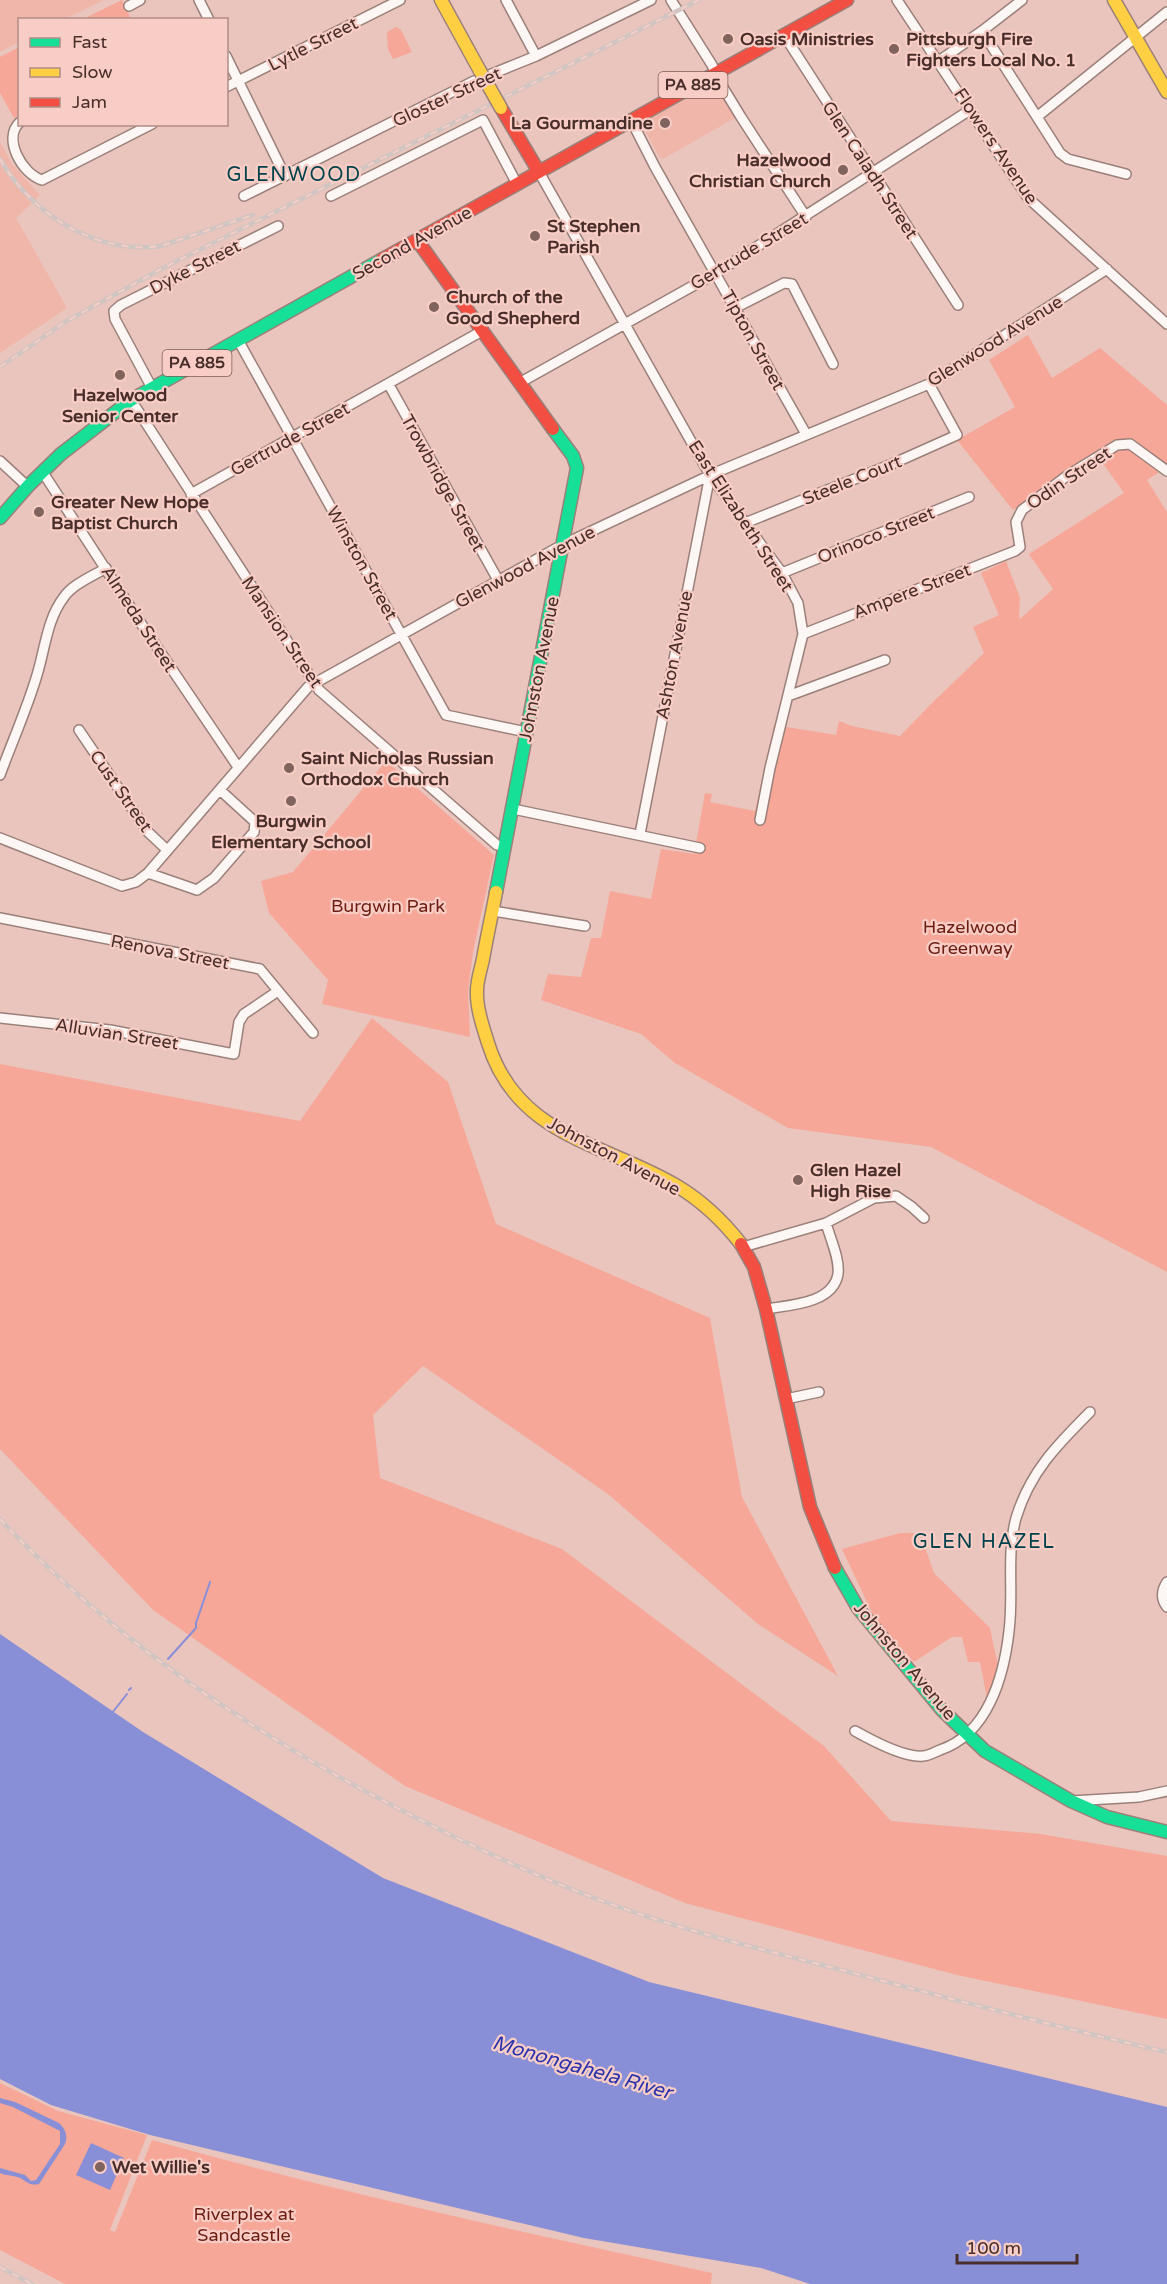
<svg xmlns="http://www.w3.org/2000/svg" width="1167" height="2284" viewBox="0 0 1167 2284" font-family="'Varela Round',sans-serif">
<rect width="100%" height="100%" fill="#eac5bd"/>
<path fill="#f0b6aa" d="M0,0h104l-39,19 -45,1 -1,22 -19,10z
M711,85h3l21,33 -72,41 -3,-1 -18,-33 1,-3z
M0,142l12,22 28,31 -24,23 51,90 -67,45z"/>
<path fill="#f6a798" d="M122,0l9,19 -45,1 -1,-2z
M396,27l5,3 11,22 -19,7 -5,-10 -1,-17z
M19,47v68l-5,3 -14,-25v-36z
M1028,335l24,43 48,-30 67,57v62l-20,13 20,32v760l-236,-125 -143,-19 -113,-65 -34,-29 -100,-34 7,-26 33,3 10,-39h10l9,-47 41,8 10,-50 33,5 11,-61 7,1 -2,8 45,9 19,-86 62,10 3,-14 13,5 48,10 31,-32 53,-51 -11,-26 26,-12 -18,-42 25,-12 14,37 -1,18 1,3 33,-30 -24,-35 95,-61 -29,-41 -82,58 -56,-70 58,-33 -26,-47z
M386,761l108,94 -21,97 -5,39 2,46 -148,-33 6,-24 -59,-67 -8,-32 32,-9z
M372,1018l76,64 48,142 214,94 32,179 96,179 -80,-52 -150,-130 -185,-128 -50,49 7,63 182,71 262,197 67,75 150,13 126,22v163l-210,-44 -272,-72 -280,-117 -252,-176 -153,-161v-385l300,57z
M900,1533h20l14,40 56,55 8,38 -11,33 -7,-37h-12l-6,-25h-10l-38,25 -39,-43 -33,-70z
M0,2083l58,28 89,24 -37,95 5,2 37,-92c185,52 373,93 560,133l-1,11h-646l-65,-34z"/>
<path fill="#898fd7" d="M0,1634l143,98 240,146 266,104 518,125v177h-357l-49,-16 -177,-30 -434,-103 -99,-30 -51,-26z
M0,2098l15,4 44,21c7,6 9,13 6,21l-26,40c-10,2 -11,-2 -19,-6 -6,-3 -14,-2 -20,-5v-5l25,7 6,6 5,-1 24,-36v-13l-47,-24 -13,-4z
M91,2143l33,15 -14,32 -34,-15z"/>
<g fill="none" stroke-linecap="round" stroke-linejoin="round">
<path stroke="#898fd7" stroke-width="2" d="M168,1659l28,-31v-5l14,-41
M129,1690l2,-2
M112,1713l15,-19"/>
<g stroke="#9b807a" stroke-width="12">
<path id="street" d="M199,0l10,20
M506,0l30,56
M671,0l41,65 7,16 22,36 65,100
M897,0l131,198 139,126
M129,6l11,-6
M982,31l78,122 8,6 58,15
M784,35l174,270
M226,56l59,120
M939,61l43,-30 40,-31
M226,87l174,-87
M1038,116l129,-104
M631,120l24,47 151,267
M20,122c-18,16 2,52 22,58l110,-56
M539,172l171,303 72,98 16,30 5,31 -33,134 -10,52
M244,196l228,-114 64,-26 115,-56
M331,196l152,-76 34,64
M735,308l49,-25 8,1 41,80
M238,340l208,375 80,17
M521,382l195,-109 254,-163
M389,385l109,195
M152,388l-37,-69 -1,-8 7,-6 157,-79
M131,400l188,290 178,155 8,2
M0,461l27,25
M42,471l96,148 100,148
M191,494l291,-163
M745,523l147,-59 65,-29 -28,-51
M782,573l187,-76
M803,634l212,-83 5,-4 -4,-25 6,-12 46,-35 49,-30 13,-1 37,27
M788,696l97,-36
M79,730l69,102 18,17
M0,775c12,-33 27,-66 37,-100 8,-26 10,-56 27,-78 9,-13 29,-21 42,-29
M513,809l187,39
M640,834l70,-359
M0,838l122,48 14,-4 12,-9 160,-186 256,-143 153,-72 212,-88 178,-115
M148,873l49,17 17,-12 40,-46 1,-10 -35,-32
M493,911l92,15
M0,918l260,51 53,64
M0,1018l110,12 124,24 5,-32 5,-8 34,-23
M743,1247l83,-24 48,-25 22,-2 16,11 12,11
M766,1309c23,-4 67,-5 72,-35 2,-15 -8,-36 -12,-51
M786,1399l33,-7
M1167,1582c-6,9 -6,17 0,25
M855,1731c16,9 49,27 68,25 5,0 12,-4 17,-6 48,-16 64,-74 69,-119 5,-37 -3,-77 7,-113 14,-46 41,-73 74,-106
M1071,1801l68,-4 28,-6"/>
</g>
<g stroke="#9b807a" stroke-width="15">
<path id="fast" d="M0,518l29,-33 32,-31 70,-54 250,-140
M496,892l81,-424 -4,-12 -20,-27
M835,1568l23,40 84,102 43,41 86,50 36,16 60,15"/>
</g>
<g stroke="#9b807a" stroke-width="15">
<path id="slow" d="M441,0l39,71
M1114,0l53,92
M496,892c-4,22 -9,44 -13,67 -2,10 -6,21 -6,31 -1,17 6,37 11,53 29,94 117,100 189,143 25,15 46,35 64,58"/>
</g>
<g stroke="#9b807a" stroke-width="15">
<path id="jam" d="M501,108l38,64
M417,240l136,189
M381,260l466,-260
M741,1244l13,23 12,42 44,198 25,61"/>
</g>
<use href="#street" stroke="#fcf6f5" stroke-width="9"/>
<use href="#fast" stroke="#16e098" stroke-width="12"/>
<use href="#slow" stroke="#ffcf43" stroke-width="12"/>
<use href="#jam" stroke="#f24e42" stroke-width="12"/>
<g stroke="#d0c5c2" stroke-width="4.5">
<path id="rail" d="M0,159c32,55 96,96 161,87l92,-31
M0,367l65,-45 96,-53 538,-269
M0,1519c114,122 253,215 401,291 64,33 129,64 196,89 82,31 168,51 252,73 106,28 211,56 318,80
M0,2267l32,17"/>
</g>
<use href="#rail" stroke="#f7cdc5" stroke-width="2" stroke-dasharray="7" stroke-linecap="butt"/>
<g stroke="#9b807a" stroke-width="15" stroke-linecap="butt">
<path id="slow-bridge" d="M480,71l21,37"/>
</g>
<use href="#slow-bridge" stroke="#ffcf43" stroke-width="12"/>
</g>
<g fill="#81635d" stroke="#f7cdc5" stroke-width="2">
<circle cx="728" cy="39" r="6"/>
<circle cx="894" cy="49" r="6"/>
<circle cx="665" cy="123" r="6"/>
<circle cx="843" cy="170" r="6"/>
<circle cx="535" cy="236" r="6"/>
<circle cx="434" cy="307" r="6"/>
<circle cx="120" cy="375" r="6"/>
<circle cx="39" cy="512" r="6"/>
<circle cx="289" cy="768" r="6"/>
<circle cx="291" cy="801" r="6"/>
<circle cx="798" cy="1180" r="6"/>
<circle cx="100" cy="2167" r="6"/>
</g>
<g text-anchor="middle" dominant-baseline="central" stroke-width="4.5" stroke-linejoin="round" paint-order="stroke">
<g fill="#f7cdc5" stroke="#7d5e58" stroke-width="1.5">
<rect x="658.5" y="72" width="69" height="26" rx="4.5"/>
<rect x="162.5" y="350" width="69" height="26" rx="4.5"/>
</g>
<g font-size="16" font-weight="bold" fill="#492e29">
<text x="693" y="85">PA 885</text>
<text x="197" y="363">PA 885</text>
</g>
<g font-size="18" font-weight="bold" fill="#492e29" stroke="#f7cdc5" text-anchor="start">
<text x="740" y="39">Oasis Ministries</text>
<text x="906" y="39">Pittsburgh Fire<tspan x="906" dy="21">Fighters Local No. 1</tspan></text>
<text x="653" y="123" text-anchor="end">La Gourmandine</text>
<text x="831" y="160" text-anchor="end">Hazelwood<tspan x="831" dy="21">Christian Church</tspan></text>
<text x="547" y="226">St Stephen<tspan x="547" dy="21">Parish</tspan></text>
<text x="446" y="297">Church of the<tspan x="446" dy="21">Good Shepherd</tspan></text>
<text x="120" y="395" text-anchor="middle">Hazelwood<tspan x="120" dy="21">Senior Center</tspan></text>
<text x="51" y="502">Greater New Hope<tspan x="51" dy="21">Baptist Church</tspan></text>
<text x="301" y="758">Saint Nicholas Russian<tspan x="301" dy="21">Orthodox Church</tspan></text>
<text x="291" y="821" text-anchor="middle">Burgwin<tspan x="291" dy="21">Elementary School</tspan></text>
<text x="810" y="1170">Glen Hazel<tspan x="810" dy="21">High Rise</tspan></text>
<text x="112" y="2167">Wet Willie's</text>
</g>
<g font-size="18" fill="#492e29" stroke="#f7cdc5">
<text transform="translate(313 44) rotate(-27)">Lytle Street</text>
<text transform="translate(447 97) rotate(-25)">Gloster Street</text>
<text transform="translate(996 146) rotate(56)">Flowers Avenue</text>
<text transform="translate(870 170) rotate(57)">Glen Caladh Street</text>
<text transform="translate(412 243) rotate(-29)">Second Avenue</text>
<text transform="translate(749 251) rotate(-31)">Gertrude Street</text>
<text transform="translate(195 267) rotate(-27)">Dyke Street</text>
<text transform="translate(753 340) rotate(61)">Tipton Street</text>
<text transform="translate(995 341) rotate(-32)">Glenwood Avenue</text>
<text transform="translate(290 439) rotate(-29)">Gertrude Street</text>
<text transform="translate(1069 478) rotate(-34)">Odin Street</text>
<text transform="translate(852 480) rotate(-22)">Steele Court</text>
<text transform="translate(443 483) rotate(61)">Trowbridge Street</text>
<text transform="translate(741 516) rotate(57)">East Elizabeth Street</text>
<text transform="translate(876 535) rotate(-22)">Orinoco Street</text>
<text transform="translate(362 563) rotate(61)">Winston Street</text>
<text transform="translate(525 567) rotate(-28)">Glenwood Avenue</text>
<text transform="translate(912 591) rotate(-21)">Ampere Street</text>
<text transform="translate(139 619) rotate(57)">Almeda Street</text>
<text transform="translate(282 632) rotate(56)">Mansion Street</text>
<text transform="translate(674 655) rotate(-79)">Ashton Avenue</text>
<text transform="translate(539 669) rotate(-79)">Johnston Avenue</text>
<text transform="translate(121 791) rotate(55)">Cust Street</text>
<text transform="translate(170 952) rotate(11)">Renova Street</text>
<text transform="translate(117 1034) rotate(9)">Alluvian Street</text>
<text transform="translate(614 1156) rotate(28)">Johnston Avenue</text>
<text transform="translate(905 1661) rotate(50)">Johnston Avenue</text>
</g>
<g font-size="18" fill="#6c1c11" stroke="#f7cdc5">
<text x="388" y="906">Burgwin Park</text>
<text x="970" y="927">Hazelwood<tspan x="970" dy="21">Greenway</tspan></text>
<text x="244" y="2214">Riverplex at<tspan x="244" dy="21">Sandcastle</tspan></text>
</g>
<g font-size="20" letter-spacing="1.5" fill="#00414b" stroke="#f7cdc5">
<text x="294" y="175">GLENWOOD</text>
<text x="984" y="1542">GLEN HAZEL</text>
</g>
<g font-size="20" font-style="italic" fill="#2a32ad" stroke="#f7cdc5">
<text transform="translate(582 2068) rotate(16)">Monongahela River</text>
</g>
</g>
<rect x="18" y="18" width="210" height="108" fill="#f7cdc5" stroke="#b18d87" stroke-width="1.5"/>
<rect x="30" y="38" width="30" height="9" fill="#16e098" stroke="#b18d87" stroke-width="1.5"/>
<text x="72" y="48" font-size="18" fill="#492e29">Fast</text>
<rect x="30" y="68" width="30" height="9" fill="#ffcf43" stroke="#b18d87" stroke-width="1.5"/>
<text x="72" y="78" font-size="18" fill="#492e29">Slow</text>
<rect x="30" y="98" width="30" height="9" fill="#f24e42" stroke="#b18d87" stroke-width="1.5"/>
<text x="72" y="108" font-size="18" fill="#492e29">Jam</text>
<path d="M957 2254v9h120v-9" fill="none" stroke="#492e29" stroke-width="3"/>
<text x="966" y="2254" font-size="18" fill="#492e29" stroke="#f7cdc5" stroke-width="4.5" paint-order="stroke">100 m</text>
</svg>
